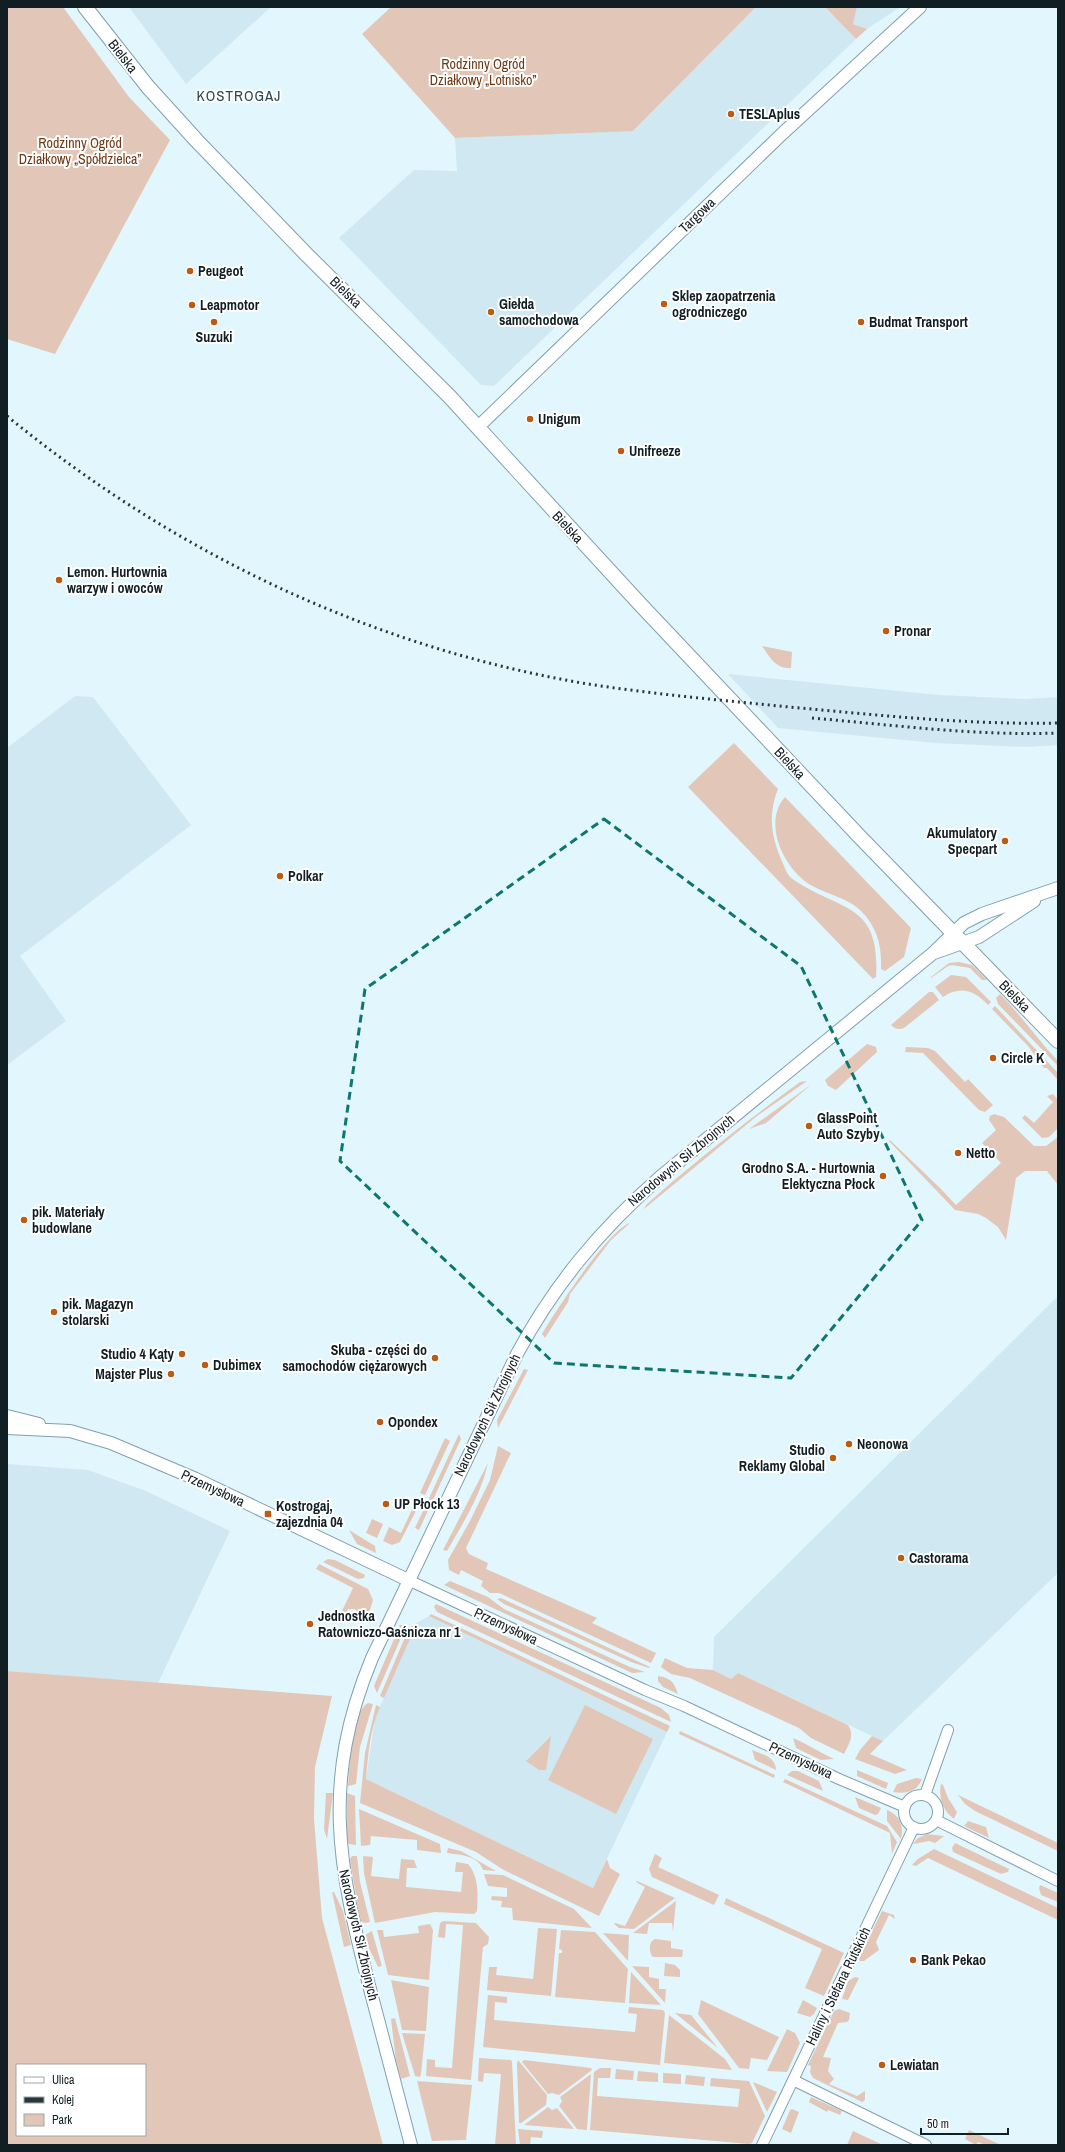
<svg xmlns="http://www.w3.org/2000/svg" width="1065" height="2152" viewBox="0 0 1065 2152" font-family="'Archivo Narrow',sans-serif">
<rect width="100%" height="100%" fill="#e2f6fe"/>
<path fill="#cfe8f1" d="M129,7h142l-85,77z
M756,7h69l31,32 -362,347 -13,-1 -142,-147 75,-68 43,1 -2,-33 179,-8z
M857,7h43l-33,22 -14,-5z
M728,674l211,21 86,4 33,-2v48l-32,2 -90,-4 -158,-15z
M75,696l18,1 98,128 -171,131 46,65 -59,44v-317z
M1058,1296v277l-175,168 -145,-68 -7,6 -18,-9 1,-33z
M7,1464l81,6 58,21 84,40 -72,152 -151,-12z
M429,1616l238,116 -74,156 -227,-109 9,-61 42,-95z"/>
<path fill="#e2c7b8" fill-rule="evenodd" d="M7,7h56l66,90 41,43 -115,214 -48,-15z
M391,7h365l-123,124 -178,7 -93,-104z
M825,7h32l-4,17 14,5 -11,10z
M762,646l30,6 -1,16c-16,1 -21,-11 -29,-22z
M734,743l44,46c-10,25 -7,46 3,70 4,8 5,16 13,21 47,32 87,22 82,97l-3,2 -185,-192z
M785,797l126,131 -7,29 -19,14 -4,-2c1,-23 -4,-43 -21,-59 -15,-14 -37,-16 -54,-28 -24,-18 -43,-60 -21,-85z
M959,962l13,3 15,15h-5l-12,-12 -18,-3 -4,1 -17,12v-1l18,-14z
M951,975l15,2 25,25 -3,3c-13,-14 -27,-20 -45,-8l-8,-10z
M929,992h4l6,8 -35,28c-5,2 -9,1 -13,-3z
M1000,994c21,21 37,45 58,67v5l-60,-62 -2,-6z
M995,1006l63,67v7l-11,-12h-3l-16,-22 -36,-37z
M867,1044l9,3 1,5 -41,38 -8,-4 -3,-6z
M906,1047l22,1 7,3 30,31 3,-3 25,26 -8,7 -6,-2 -56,-57 -18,-1z
M807,1081l-50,35 -113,93 2,-4c49,-44 101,-84 154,-123z
M812,1084l-46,39 -17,6z
M1053,1094l5,6v28l-9,9 -7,1 -20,-20 3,-3 9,8 19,-21 -6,-6z
M994,1114l10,3 30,29h12l12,-9v48l-11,-14h-22l-9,7 -10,62 -8,-13 -12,-9 -8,-4 -23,-4 -66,-69 1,-1 50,48 16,17 45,-42 -19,-20 14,-13 -7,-10 1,-4z
M630,1223l-19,17 -41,54 -2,8 -23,36 -3,-4c13,-22 66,-104 88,-111z
M524,1369l4,1 -30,58 -1,-8z
M459,1434l2,5 -42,91 -4,-2z
M445,1438l5,3 -25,54 -5,-2z
M498,1446l13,7 -45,95 3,6 19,9 -2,6 111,49 -5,5 64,30 -5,10 -152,-70h-9l-9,-7 2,-5 -22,-11 -2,5 -10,-5 -1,-10 22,-39 20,-41z
M488,1463c-7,32 -25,60 -41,88l-4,-1z
M417,1499l4,2 -21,41 -8,3 -9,-4 6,-14 12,6z
M372,1519l11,5 -6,14 -11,-5z
M349,1530l26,16 1,7 -19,-9z
M328,1559l7,1 30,15 -1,3 -6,1 -35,-17z
M319,1564l49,25 5,11 -4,13 -11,1 -3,-5h-7l-4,7 -4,-1 13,-27 -37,-19z
M450,1581l38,16 16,12 126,58 15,5 -13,1 -188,-88z
M501,1598l149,69 -1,1 -18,-6 -127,-58 -7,-5z
M436,1604l225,104 8,7 2,7 -234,-110 -3,-5z
M431,1614l239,112 -3,6 -238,-116z
M417,1623l-33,75 -4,-2 29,-68z
M400,1625l3,1 1,5 -27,62 -3,-7z
M665,1658l22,10 26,2 18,9 7,-6 110,52c7,10 1,19 -4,29l-33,-16 -12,-10 -109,-50 -19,-4 -10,-7z
M7,1671l325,25 -17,71 -1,52 8,99 61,227h-376zM17,2065h128v70h-128z
M658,1676c13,2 16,6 20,18l-15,-7 -5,-6z
M368,1703l5,1 -13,43 -4,37 -8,2c1,-17 4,-75 20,-83z
M376,1705l4,2c-10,22 -12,48 -14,72l227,109 14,-29 3,9 10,6 -21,42 -97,-47 -26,-17 -116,-49 5,-50z
M585,1705l68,34 -37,75 -68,-34z
M680,1731l95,44 -1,3 -95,-44z
M551,1736l-5,34h-7l-13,-9z
M872,1736l11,5 -13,13 37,16 -12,4 -40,-15 5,-9z
M793,1738c15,6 27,15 41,21l-13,1 -25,-12z
M752,1750c10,4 24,7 24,20l-21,-10z
M857,1770l31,13 -2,6 -29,-13z
M792,1771h6l21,10 4,10 -36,-16z
M916,1778l6,1c-5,13 -16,15 -29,13l4,-8z
M785,1779l102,47 10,16 -5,12 -2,-21 -107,-51z
M941,1784l2,1 5,13 9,14 -3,7c-11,-8 -16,-22 -13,-35z
M326,1793h7l-6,46 -3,-10z
M347,1793l8,3 1,49 -7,-1 -2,-3z
M958,1795l100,48v8l-83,-40 -10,-7z
M855,1797l26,11 -3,6 -3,1 -16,-7z
M359,1809l81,35 1,9 -24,-3v-10l-46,-4 -1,9 -9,1z
M887,1810c13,5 17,16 14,29l-14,-18z
M968,1821l18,6 3,11 -25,-12z
M927,1834l17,2 -9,7 -6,-2 -16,3 5,-6z
M955,1843l54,26 -1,3 -7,2 -48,-22 -1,-4z
M448,1848l13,3 35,20 -13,-1c-5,-15 -23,-15 -36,-17z
M934,1849l124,59v12l-130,-62 -12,8 -4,-1 6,-6z
M655,1854l7,4 -4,9 61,28 -5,10 -62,-28 -3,-8z
M352,1856h5l3,26 10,40 -5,1 -5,-2 -10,-62z
M363,1856l10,1 -2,19 28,3 2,-20 13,1 3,8h-10l-1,19 55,5 2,-20h-8l1,-10 12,2c11,13 10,30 9,47l-3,3 -39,-2 -60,11 -11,-50z
M484,1874l19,1 71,34 18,19 -79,-8 -1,-12 -11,-1 1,-6 -11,-1 1,-4 15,1v-9l-19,-2z
M637,1881l38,17 -41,31 -15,-1 -5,-4 1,-1 10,3 20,-39 -9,-5z
M1040,1885l18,8v9l-17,-7 -2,-7z
M332,1892h2l9,19 8,34 -7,2z
M726,1898l118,55 -20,43 -19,-8 17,-39 -98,-45z
M676,1901l-3,31 -1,-9h-23l-2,11 -14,-1z
M882,1911l12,4 1,4 -6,-4 -13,27 3,8 -15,11h-4l-1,-3z
M443,1921l33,2 13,14 -1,7 -5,3 -12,133 -45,-4 1,-17 8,1v7l17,1 11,-143 -17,-1 -1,14 -7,-1 2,-14z
M430,1924l3,6 -4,50 -41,-5 -11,-45h6l1,7 35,-4 -1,-7z
M538,1928l19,1 -6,67 -64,-6 2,-23h8l-1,8 37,4z
M561,1930l34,2 33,37 -3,34 -70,-6 4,-44h3v-3l-3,-1z
M372,1931l10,35 -4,1 -13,-27v-5z
M603,1933l26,2 -1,26z
M655,1939l16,2v7l12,2 -1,7h-29c-4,-5 -4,-11 -1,-16z
M665,1963l10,2 5,5v7l-16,-1z
M632,1966l17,1v10l10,2v10h7l-1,14z
M631,1972l30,33 -32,-2z
M855,1977l4,1 -11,22 -6,-1 6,-18z
M391,1980l38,7 -3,44 -24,-1z
M488,1995l19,2v6l-12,-1 -1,18 141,12 2,-18 -9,-1 1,-6 34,3 2,3 -5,52 -177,-18z
M701,2000l78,37 -12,23 -16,-2 -2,11 -10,-1 -41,-54z
M803,2000l14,8 -3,6 -4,3 -13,-4z
M839,2009l11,4 -1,7 -2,2 -9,1 -15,34 8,1 -3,13 6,8 -5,5 28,12 8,-5v9l-3,2 -49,-24 -3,-6 1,-6 -3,-1 26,-54z
M675,2013l16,2 27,33z
M669,2015l56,44 7,11 -68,-7z
M395,2018l15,58 -9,3 -5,-18 -5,-42z
M787,2029l8,4 5,10 -13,29 -20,-1z
M402,2033l23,1 -4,40 -1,3 -5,-1z
M479,2058l32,2 1,2 4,83h-21l6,-71 -17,-1 -1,9 -5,-1z
M518,2060l29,35 -1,10 -25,18h-2l-2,-59z
M524,2060l67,8 1,2 -33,25 -7,-2 -4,1 -26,-32z
M600,2068h11l-1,10h-12l-1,18 141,11 2,-18 -30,-3 1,-8 38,3 16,35 -13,27 -3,1 -159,-14 4,-58z
M616,2069l18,2 -1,9 -18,-1z
M638,2071l20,2v9l-21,-1z
M663,2073l18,1v10l-18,-1z
M591,2074l-4,56 -10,-1 -18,-23 3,-5 -2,-4z
M686,2075l19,2 -1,9 -19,-2z
M417,2081l55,4 -6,55 -34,1z
M753,2082l24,10 -10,20z
M811,2097l31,14 -2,4 -12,-5 -1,2 -18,-10z
M548,2107l4,3 5,-2 17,21 -50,-4z
M792,2109l7,3 -8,21 -9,-4 8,-19z
M518,2129l25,2 -1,7 -11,-1 -1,8h-10z
M969,2130l32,15h-16l-7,-3 -2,3 -11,-6z
M853,2131l30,14h-36z"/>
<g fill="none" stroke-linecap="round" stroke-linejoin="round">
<g stroke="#81a0ad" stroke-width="12">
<path id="minor" d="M408,1580l237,110 39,16 155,73 66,28
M925,1795l23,-65
M904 1812a17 17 0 1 1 34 0a17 17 0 1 1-34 0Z
M936,1820l122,61
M793,2080l133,65
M762,2145l152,-318"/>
</g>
<g stroke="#81a0ad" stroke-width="14">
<path id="tertiary" d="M478,427l305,-294 137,-126
M934,953l45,-16 55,-36
M7,1416l32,8
M7,1428l63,3 41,12 85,36 212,101
M411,2145c-14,-52 -27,-104 -41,-156 -32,-123 -49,-208 2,-331l145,-304c37,-69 83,-124 142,-176l273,-224 32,-31 18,-9 76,-26"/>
</g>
<g stroke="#81a0ad" stroke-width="16">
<path id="secondary" d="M85,7l63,80 49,54 111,115 141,140 190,207 220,233 199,205"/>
</g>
<use href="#minor" stroke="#fff" stroke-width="10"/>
<use href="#tertiary" stroke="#fff" stroke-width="12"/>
<use href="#secondary" stroke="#fff" stroke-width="14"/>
<path stroke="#29373c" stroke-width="3" stroke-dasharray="2 4" stroke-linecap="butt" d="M7,416c166,136 362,230 575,267 68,11 138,17 207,24 89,8 179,18 269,16
M812,718c82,7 164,18 246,15"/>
</g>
<path fill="none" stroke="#0f766e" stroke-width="3" stroke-dasharray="8 5" stroke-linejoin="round" d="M604,819l197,147 121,254 -131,158 -237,-15 -214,-202 25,-172z"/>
<g fill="#bb5c15" stroke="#fff" stroke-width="1.5">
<circle cx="731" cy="114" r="4"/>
<circle cx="190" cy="271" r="4"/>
<circle cx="664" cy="304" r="4"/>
<circle cx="192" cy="305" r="4"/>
<circle cx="491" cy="312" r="4"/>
<circle cx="214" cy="322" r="4"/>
<circle cx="861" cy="322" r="4"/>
<circle cx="530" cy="419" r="4"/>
<circle cx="621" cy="451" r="4"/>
<circle cx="59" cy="580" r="4"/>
<circle cx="886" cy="631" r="4"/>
<circle cx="1005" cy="841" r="4"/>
<circle cx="280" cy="876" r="4"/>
<circle cx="993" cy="1058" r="4"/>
<circle cx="809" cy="1126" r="4"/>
<circle cx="958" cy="1153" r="4"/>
<circle cx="883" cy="1176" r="4"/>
<circle cx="24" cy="1220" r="4"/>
<circle cx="54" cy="1312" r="4"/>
<circle cx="182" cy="1354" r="4"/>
<circle cx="435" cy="1358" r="4"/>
<circle cx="205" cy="1365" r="4"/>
<circle cx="171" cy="1374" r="4"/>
<circle cx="380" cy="1422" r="4"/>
<circle cx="849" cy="1444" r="4"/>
<circle cx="833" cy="1458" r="4"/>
<circle cx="386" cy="1504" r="4"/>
<rect x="264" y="1510" width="8" height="8" rx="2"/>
<circle cx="901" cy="1558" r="4"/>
<circle cx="310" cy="1624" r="4"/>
<circle cx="913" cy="1960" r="4"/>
<circle cx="882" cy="2065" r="4"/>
</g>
<g text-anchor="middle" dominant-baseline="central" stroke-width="4" stroke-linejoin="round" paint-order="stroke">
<g font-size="14" fill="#111e23" stroke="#fff">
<text transform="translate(123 56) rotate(52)">Bielska</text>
<text transform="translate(697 215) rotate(-44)">Targowa</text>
<text transform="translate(346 292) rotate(44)">Bielska</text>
<text transform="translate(568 527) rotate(47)">Bielska</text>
<text transform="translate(790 763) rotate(47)">Bielska</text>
<text transform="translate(1015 996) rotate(46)">Bielska</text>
<text transform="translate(681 1160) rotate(-40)">Narodowych Sił Zbrojnych</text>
<text transform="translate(487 1415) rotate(-64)">Narodowych Sił Zbrojnych</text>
<text transform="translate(213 1488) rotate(25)">Przemysłowa</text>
<text transform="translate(506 1626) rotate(25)">Przemysłowa</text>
<text transform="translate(801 1760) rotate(25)">Przemysłowa</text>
<text transform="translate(359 1935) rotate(77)">Narodowych Sił Zbrojnych</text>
<text transform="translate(838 1986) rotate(-64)">Haliny i Stefana Rutskich</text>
</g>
<g font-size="14" fill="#6e3814" stroke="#fff">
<text x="483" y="64">Rodzinny Ogród<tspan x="483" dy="16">Działkowy „Lotnisko”</tspan></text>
<text x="80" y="143">Rodzinny Ogród<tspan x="80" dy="16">Działkowy „Spółdzielca”</tspan></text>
</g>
<g font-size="14" font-weight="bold" fill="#111e23" stroke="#fff" text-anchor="start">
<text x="739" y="114">TESLAplus</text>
<text x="198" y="271">Peugeot</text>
<text x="672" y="296">Sklep zaopatrzenia<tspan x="672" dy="16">ogrodniczego</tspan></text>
<text x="499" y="304">Giełda<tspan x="499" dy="16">samochodowa</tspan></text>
<text x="200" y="305">Leapmotor</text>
<text x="869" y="322">Budmat Transport</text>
<text x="214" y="337" text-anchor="middle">Suzuki</text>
<text x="538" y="419">Unigum</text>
<text x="629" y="451">Unifreeze</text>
<text x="67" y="572">Lemon. Hurtownia<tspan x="67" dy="16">warzyw i owoców</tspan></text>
<text x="894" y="631">Pronar</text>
<text x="997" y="833" text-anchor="end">Akumulatory<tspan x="997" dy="16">Specpart</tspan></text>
<text x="288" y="876">Polkar</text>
<text x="1001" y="1058">Circle K</text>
<text x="817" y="1118">GlassPoint<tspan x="817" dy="16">Auto Szyby</tspan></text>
<text x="966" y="1153">Netto</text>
<text x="875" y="1168" text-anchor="end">Grodno S.A. - Hurtownia<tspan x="875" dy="16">Elektyczna Płock</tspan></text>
<text x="32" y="1212">pik. Materiały<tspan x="32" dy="16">budowlane</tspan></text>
<text x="62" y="1304">pik. Magazyn<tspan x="62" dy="16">stolarski</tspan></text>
<text x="427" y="1350" text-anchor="end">Skuba - części do<tspan x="427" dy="16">samochodów ciężarowych</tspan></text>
<text x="174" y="1354" text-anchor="end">Studio 4 Kąty</text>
<text x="213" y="1365">Dubimex</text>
<text x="163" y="1374" text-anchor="end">Majster Plus</text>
<text x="388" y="1422">Opondex</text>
<text x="857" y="1444">Neonowa</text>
<text x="825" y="1450" text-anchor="end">Studio<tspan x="825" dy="16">Reklamy Global</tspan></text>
<text x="394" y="1504">UP Płock 13</text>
<text x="276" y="1506">Kostrogaj,<tspan x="276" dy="16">zajezdnia 04</tspan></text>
<text x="909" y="1558">Castorama</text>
<text x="318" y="1616">Jednostka<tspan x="318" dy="16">Ratowniczo-Gaśnicza nr 1</tspan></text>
<text x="921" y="1960">Bank Pekao</text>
<text x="890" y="2065">Lewiatan</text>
</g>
<g font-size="15" letter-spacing="1" fill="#2c4954" stroke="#fff">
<text x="239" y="95">KOSTROGAJ</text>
</g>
</g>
<rect width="1065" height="2152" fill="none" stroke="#111e23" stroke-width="16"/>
<rect x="16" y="2064" width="130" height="72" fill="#ffffff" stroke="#a0a5a7"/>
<rect x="24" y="2077" width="20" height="6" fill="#ffffff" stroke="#a0a5a7"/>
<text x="52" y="2084" font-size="12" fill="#111e23">Ulica</text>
<rect x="24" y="2097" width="20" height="6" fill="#29373c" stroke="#a0a5a7"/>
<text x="52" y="2104" font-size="12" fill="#111e23">Kolej</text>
<rect x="24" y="2114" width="20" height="12" fill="#e2c7b8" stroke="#a0a5a7"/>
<text x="52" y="2124" font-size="12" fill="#111e23">Park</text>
<path d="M921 2128v6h87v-6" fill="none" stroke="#111e23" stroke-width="2"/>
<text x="927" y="2128" font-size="12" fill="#111e23" stroke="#ffffff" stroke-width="3" paint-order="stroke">50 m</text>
</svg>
